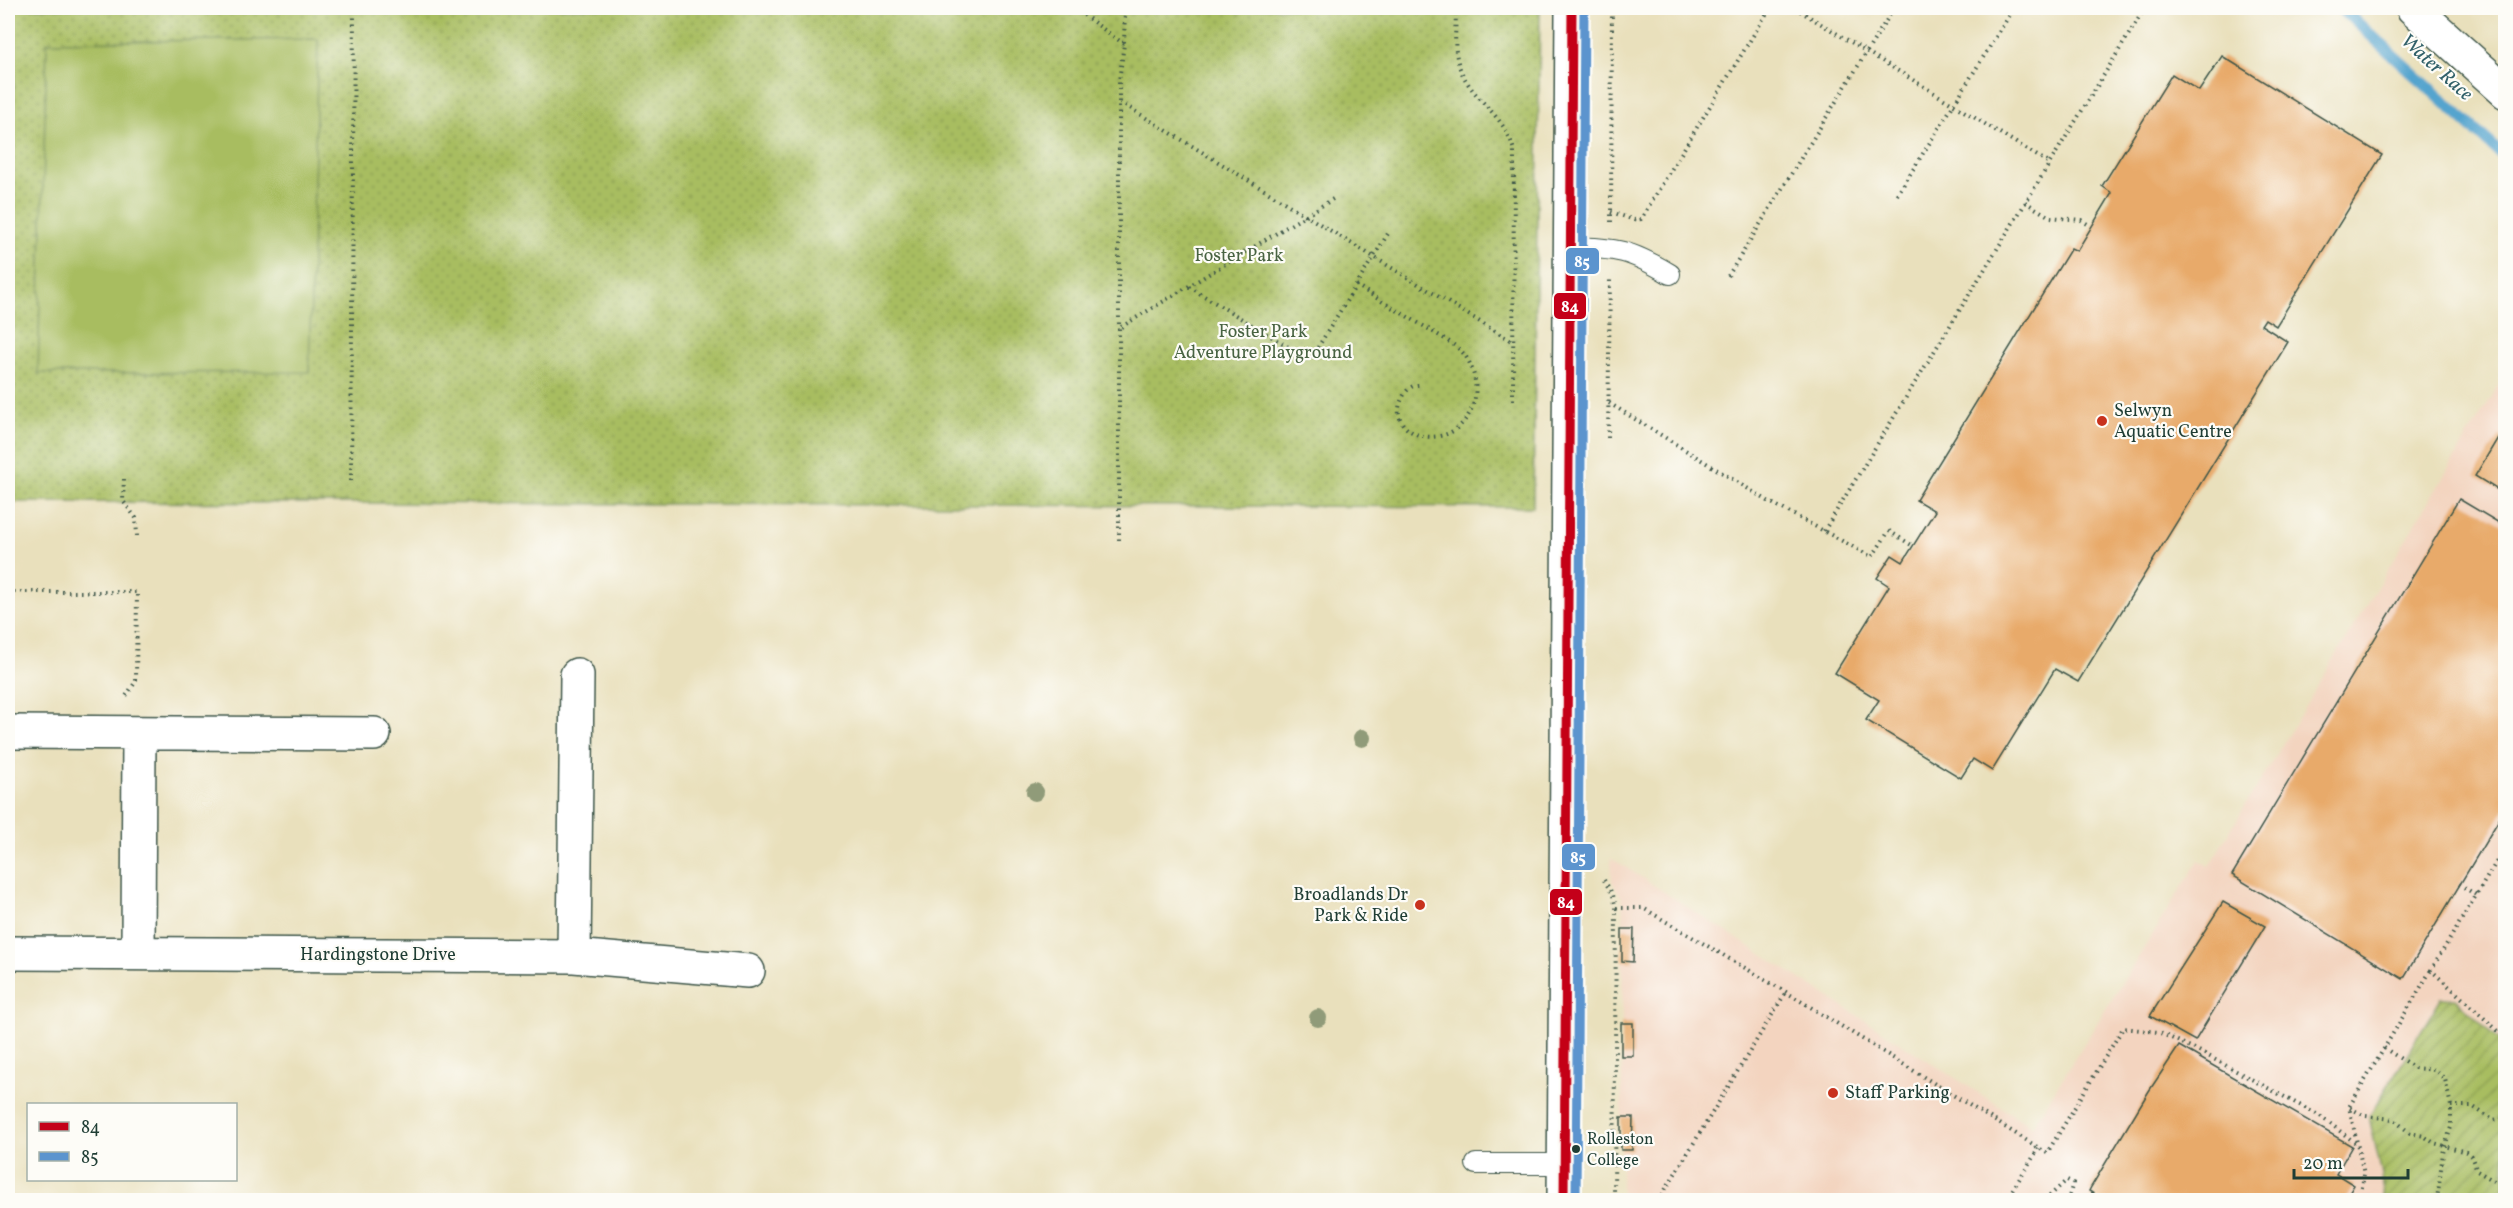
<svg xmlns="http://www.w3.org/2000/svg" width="2513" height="1208" viewBox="0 0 2513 1208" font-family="Vollkorn,serif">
<defs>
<pattern id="park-dots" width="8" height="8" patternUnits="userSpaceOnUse" patternTransform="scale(1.5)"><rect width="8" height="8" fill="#a8bd61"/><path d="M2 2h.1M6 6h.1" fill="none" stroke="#889b51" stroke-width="1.8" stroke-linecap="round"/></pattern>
<pattern id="garden-furrows" width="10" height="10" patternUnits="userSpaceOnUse" patternTransform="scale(1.5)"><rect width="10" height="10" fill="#a8bd61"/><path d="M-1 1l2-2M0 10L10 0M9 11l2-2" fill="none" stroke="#889b51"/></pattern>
</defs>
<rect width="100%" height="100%" fill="#fdfcf7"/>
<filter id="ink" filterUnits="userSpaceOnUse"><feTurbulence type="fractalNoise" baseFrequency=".0167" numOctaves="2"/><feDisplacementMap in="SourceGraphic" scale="12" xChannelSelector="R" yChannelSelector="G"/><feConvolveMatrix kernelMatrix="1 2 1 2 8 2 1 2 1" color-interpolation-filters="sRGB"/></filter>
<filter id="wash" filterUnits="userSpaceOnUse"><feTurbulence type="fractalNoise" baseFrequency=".008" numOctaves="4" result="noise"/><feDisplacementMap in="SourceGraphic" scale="24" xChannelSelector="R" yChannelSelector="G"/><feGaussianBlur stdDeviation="1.35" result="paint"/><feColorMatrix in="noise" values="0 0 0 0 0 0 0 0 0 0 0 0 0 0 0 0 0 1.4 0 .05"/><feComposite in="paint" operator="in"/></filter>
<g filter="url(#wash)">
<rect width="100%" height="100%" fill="#e9e0bc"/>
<path fill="#f3d4bf" d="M2505,375v825h-884l2,-281 -1,-21 -10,-17 -1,-23 421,269 167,-267 10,6z"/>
<path fill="url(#park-dots)" stroke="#647d4a" stroke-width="1.5" d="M8,8h1532l-7,499 -1525,-5z"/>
<path fill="url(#garden-furrows)" stroke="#647d4a" stroke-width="1.5" d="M2441,998h14l50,48v154h-121l-2,-25 -13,-58z"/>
<path fill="#a8bd61" stroke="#647d4a" stroke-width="1.5" d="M318,39l-9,333 -271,1 9,-331z
M8,42h7l-7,193z"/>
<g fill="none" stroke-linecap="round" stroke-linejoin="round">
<path stroke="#54a4ce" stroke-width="12" d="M2341,8l165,150"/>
</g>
<g id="blocks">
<path fill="#e8aa6a" d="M2222,56l160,99 -106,171 -11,-7 -4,6 27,17 -210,340 -23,-13 -63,102 -19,-12 -12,19 -95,-58 13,-20 -44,-27 54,-87 -12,-8 15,-23 11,7 32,-51 -19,-11 155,-252 6,3 35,-58 -10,-7 70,-112 27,17z
M2499,436l7,4v55l-31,-19z
M2459,499l47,28v281l-103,171 -171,-104z
M2223,902l42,24 -70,115 -45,-25z
M1622,929h12l-1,33 -11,-1z
M1621,1023h12v33h-12z
M2179,1046l173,100 -16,28 18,11 -9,15h-255l4,-6 -5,-3 2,-4 58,-96z
M1621,1117h12l-1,33h-11z"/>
</g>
</g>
<g filter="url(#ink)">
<use href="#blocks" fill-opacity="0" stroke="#3d5548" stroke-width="1.5"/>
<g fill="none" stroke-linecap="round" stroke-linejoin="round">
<g stroke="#3d5548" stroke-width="22">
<path id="lane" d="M1570,247c47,1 60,3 100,27
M1476,1164h88"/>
</g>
<g stroke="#3d5548" stroke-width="36">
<path id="street" d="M2413,8l93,84
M8,732l366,2
M8,953l566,3 174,15
M138,953l1,-220
M574,956l3,-281"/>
</g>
<g stroke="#3d5548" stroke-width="36">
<path id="secondary" d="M1564,1200l8,-1192"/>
</g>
<path stroke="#3d5548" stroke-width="4" stroke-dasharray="1.5 4.5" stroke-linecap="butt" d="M1074,8l50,36
M1456,8c0,21 -4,45 6,65 14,30 44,43 52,78l-1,249
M1795,8l254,155
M1120,102l393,240
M1897,195l112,-179
M2025,202l25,15 31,3 10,6
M1611,212l23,8 7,-1 129,-211
M1611,222l1,-214
M1728,276l166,-268
M1356,285c23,15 47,29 71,43 12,8 27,15 37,26 10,13 14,32 10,48 -17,58 -96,35 -70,-7 4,-7 10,-11 18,-10
M1189,287l121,73 79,-128
M1121,327l212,-128
M1609,403l159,98 104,56 17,-26 24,15
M1608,438l2,-160
M124,479l-1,22 13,17 1,18
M351,481l3,-473
M1824,531l321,-523
M1119,540v-459l5,-37 1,-36
M8,592h129l-1,89 -10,15
M2506,846l-75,124 75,68
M1604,880l9,15 3,13 -2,292
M2459,884l17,11
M1616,908h27l143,84 261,161 76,-125 35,4 39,18 123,66 37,28
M2384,1048l31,20 20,2 10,9 6,27v21l-8,26 -6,47
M2451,1106h21l21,14 13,-2
M2350,1108l15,8 28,3 17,14 14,3 10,7 32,9 5,4 6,15 24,14 5,15
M1659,1200l127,-208
M2006,1200l33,-52
M2045,1200l22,-20 6,3 -5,17
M2360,1200l4,-26 -15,-67 82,-137"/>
<use href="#lane" stroke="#fff" stroke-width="20"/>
<use href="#street" stroke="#fff" stroke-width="33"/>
<use href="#secondary" stroke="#fff" stroke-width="33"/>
<g stroke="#fdfcf7" stroke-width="14">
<path id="bus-1" d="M1564,1200l8,-1192"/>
</g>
<g stroke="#fdfcf7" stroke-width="14">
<path id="bus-2" d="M1576,1200l8,-1192"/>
</g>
<use href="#bus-1" stroke="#c40019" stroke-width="9"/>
<use href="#bus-2" stroke="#5c94ce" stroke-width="9"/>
</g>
<g fill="#909b79">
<circle cx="1362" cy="738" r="9"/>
<circle cx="1035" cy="792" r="9"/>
<circle cx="1318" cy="1018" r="9"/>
</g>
</g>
<g fill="#c8321e" stroke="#fdfcf7" stroke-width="2">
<circle cx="2102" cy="421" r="6"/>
<circle cx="1420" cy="905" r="6"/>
<circle cx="1833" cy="1093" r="6"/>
</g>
<circle fill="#1f3d34" stroke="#fdfcf7" stroke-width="2" cx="1576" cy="1149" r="5"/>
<g text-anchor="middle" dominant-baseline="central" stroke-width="4.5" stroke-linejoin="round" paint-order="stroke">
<g font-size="16" fill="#1f3d34" stroke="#fdfcf7" text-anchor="start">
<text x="1587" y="1140">Rolleston<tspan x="1587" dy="21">College</tspan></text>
</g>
<g font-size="18" fill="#486342" stroke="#fdfcf7">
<text x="1239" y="256">Foster Park</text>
<text x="1263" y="332">Foster Park<tspan x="1263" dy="21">Adventure Playground</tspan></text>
</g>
<g font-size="18" fill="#1f3d34" stroke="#fdfcf7" text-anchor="start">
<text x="2114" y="411">Selwyn<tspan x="2114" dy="21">Aquatic Centre</tspan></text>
<text x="1408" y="895" text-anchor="end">Broadlands Dr<tspan x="1408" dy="21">Park &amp; Ride</tspan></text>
<text x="1845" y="1093">Staff Parking</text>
</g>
<g font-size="18" fill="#1f3d34" stroke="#fdfcf7">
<text x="378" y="955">Hardingstone Drive</text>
</g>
<g font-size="20" font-style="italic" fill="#32616a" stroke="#fdfcf7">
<text transform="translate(2436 68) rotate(42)">Water Race</text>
</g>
</g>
<g stroke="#fdfcf7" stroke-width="2">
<rect x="1565" y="247" width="35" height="28" rx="6" fill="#5c94ce"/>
<rect x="1553" y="292" width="34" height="28" rx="6" fill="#c40019"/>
<rect x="1561" y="843" width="35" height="28" rx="6" fill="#5c94ce"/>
<rect x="1549" y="888" width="34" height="28" rx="6" fill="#c40019"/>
</g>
<g font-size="16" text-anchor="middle" font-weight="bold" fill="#fff">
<text x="1582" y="267">85</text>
<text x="1570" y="312">84</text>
<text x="1578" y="863">85</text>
<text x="1566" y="908">84</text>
</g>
<rect width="2513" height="1208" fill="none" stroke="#fdfcf7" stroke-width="30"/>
<rect x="27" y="1103" width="210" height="78" fill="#fdfcf7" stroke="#a4b0a9" stroke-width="1.5"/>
<rect x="39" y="1122" width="30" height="9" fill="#c40019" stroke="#a4b0a9" stroke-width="1.5"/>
<text x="81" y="1133" font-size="18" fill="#1f3d34">84</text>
<rect x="39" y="1152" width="30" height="9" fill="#5c94ce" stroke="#a4b0a9" stroke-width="1.5"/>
<text x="81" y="1163" font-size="18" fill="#1f3d34">85</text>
<path d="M2294 1169v9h114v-9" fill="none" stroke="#1f3d34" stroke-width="3"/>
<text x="2303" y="1169" font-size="18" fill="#1f3d34" stroke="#fdfcf7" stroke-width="4.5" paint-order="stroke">20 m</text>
</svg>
